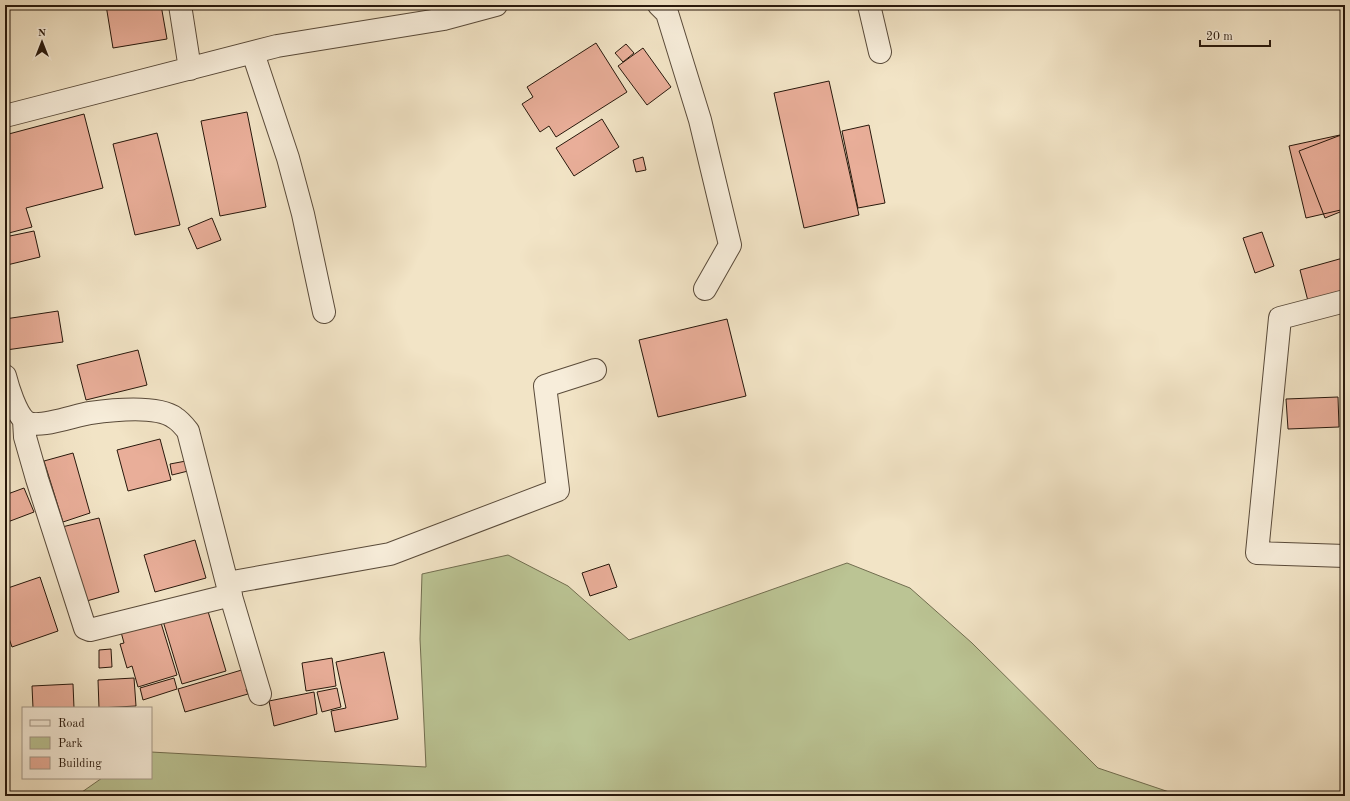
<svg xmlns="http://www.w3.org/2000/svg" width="1350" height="801" viewBox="0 0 1350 801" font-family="'Old Standard TT',serif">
<rect width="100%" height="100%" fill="#f2e4c6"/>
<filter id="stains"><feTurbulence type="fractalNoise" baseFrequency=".005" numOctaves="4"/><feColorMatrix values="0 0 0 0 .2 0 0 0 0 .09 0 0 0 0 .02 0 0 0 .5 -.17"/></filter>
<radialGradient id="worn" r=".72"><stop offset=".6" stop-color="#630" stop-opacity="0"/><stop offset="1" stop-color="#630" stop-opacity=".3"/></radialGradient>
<path fill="#bbc494" stroke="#726e50" d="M508,555l60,31 61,54 218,-77 63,25 62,55 126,125 83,28h-1099v-4l20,-14h49v-26l275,15 -6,-128 2,-65z"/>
<path fill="#e9ae99" stroke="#28180c" d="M106,5h55l6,34 -54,9z
M596,43l31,49 -71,45 -7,-11 -9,6 -18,-28 11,-7 -6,-10z
M626,44l8,9 -11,9 -8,-9z
M643,48l28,39 -24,18 -29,-39z
M829,81l30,134 -55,13 -30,-135z
M247,112l19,95 -46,9 -19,-95z
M84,114l19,74 -77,20 6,19 -27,7v-99z
M602,119l17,28 -45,29 -18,-28z
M869,125l16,78 -27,5 -16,-77z
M157,133l23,92 -45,10 -22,-91z
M1340,135l5,22v52l-39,9 -17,-72z
M1341,135l4,12v63l-20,8 -26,-67z
M643,157l3,13 -10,2 -3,-12z
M212,218l9,22 -24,9 -9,-21z
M34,231l6,26 -33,8 -2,-7v-21z
M1262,232l12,34 -19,7 -12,-35z
M1343,258l2,8v29l-36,10 -9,-35z
M58,311l5,31 -57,8 -1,-31z
M727,319l19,77 -88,21 -19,-77z
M138,350l9,35 -61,15 -9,-35z
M1338,397l1,30 -51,2 -2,-30z
M160,439l11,41 -43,11 -11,-41z
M73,453l17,60 -27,9 -19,-61z
M186,461l2,10 -16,4 -2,-11z
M24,488l10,24 -29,11v-28z
M99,518l20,74 -36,10 -21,-75z
M195,540l11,38 -51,14 -11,-37z
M609,564l8,23 -27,9 -8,-23z
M40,577l18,54 -46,16 -7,-20v-38z
M207,608l19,63 -44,13 -19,-63z
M161,623l16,52 -39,12 -6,-21 -5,2 -7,-24 4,-1 -3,-11 18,-5v2z
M111,649l1,18 -13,1v-18z
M384,652l14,67 -63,13 -4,-21 15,-3 -10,-46z
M332,658l4,28 -30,5 -4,-28z
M245,669l5,18 -4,2 2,5 -63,18 -7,-23z
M134,678l2,28 -37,2 -1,-28z
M174,678l3,11 -34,11 -3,-12z
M73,684l1,24h-41l-1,-22z
M337,688l4,19 -19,5 -5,-20z
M314,692l3,22 -43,12 -5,-25z"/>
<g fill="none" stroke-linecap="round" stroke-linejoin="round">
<g stroke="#5a4b3a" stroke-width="24">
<path id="minor" d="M180,5l10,64
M659,5l8,8 33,107 30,125 -25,44
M869,5l11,47
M253,53l35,105 15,56 21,98
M5,116l272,-70 167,-27 52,-14
M1345,301l-65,17 -23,235 88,3
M5,376c3,12 11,37 20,45 12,9 50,-6 65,-8 22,-3 67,-8 85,5 5,3 9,8 13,13l39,152 33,111
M24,420l1,17 12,42 48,149 5,2 141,-35
M227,583l163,-29 168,-64 -13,-104 50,-16"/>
</g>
<use href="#minor" stroke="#f7edda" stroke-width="22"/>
</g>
<rect width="1350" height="801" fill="none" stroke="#f2e4c6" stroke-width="20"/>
<rect x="6" y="6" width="1338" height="789" fill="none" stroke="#28180c" stroke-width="2"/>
<rect x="10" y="10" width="1330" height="781" fill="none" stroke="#28180c"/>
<rect x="22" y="707" width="130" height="72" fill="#f7edda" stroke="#a49888"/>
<rect x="30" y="720" width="20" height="6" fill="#f7edda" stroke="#a49888"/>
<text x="58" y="727" font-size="12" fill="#28180c">Road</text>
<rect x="30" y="737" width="20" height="12" fill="#bbc494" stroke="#a49888"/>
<text x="58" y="747" font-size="12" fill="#28180c">Park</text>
<rect x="30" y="757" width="20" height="12" fill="#e9ae99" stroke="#a49888"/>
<text x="58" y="767" font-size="12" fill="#28180c">Building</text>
<g transform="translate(42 42)" stroke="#f7edda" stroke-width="3" paint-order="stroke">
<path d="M0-3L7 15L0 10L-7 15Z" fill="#28180c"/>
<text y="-6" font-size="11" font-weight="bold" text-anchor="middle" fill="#28180c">N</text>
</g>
<path d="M1200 40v6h70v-6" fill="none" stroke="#28180c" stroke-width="2"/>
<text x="1206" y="40" font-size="12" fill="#28180c" stroke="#f7edda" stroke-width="3" paint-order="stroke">20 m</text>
<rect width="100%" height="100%" filter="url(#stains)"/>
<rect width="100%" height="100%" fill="url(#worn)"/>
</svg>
